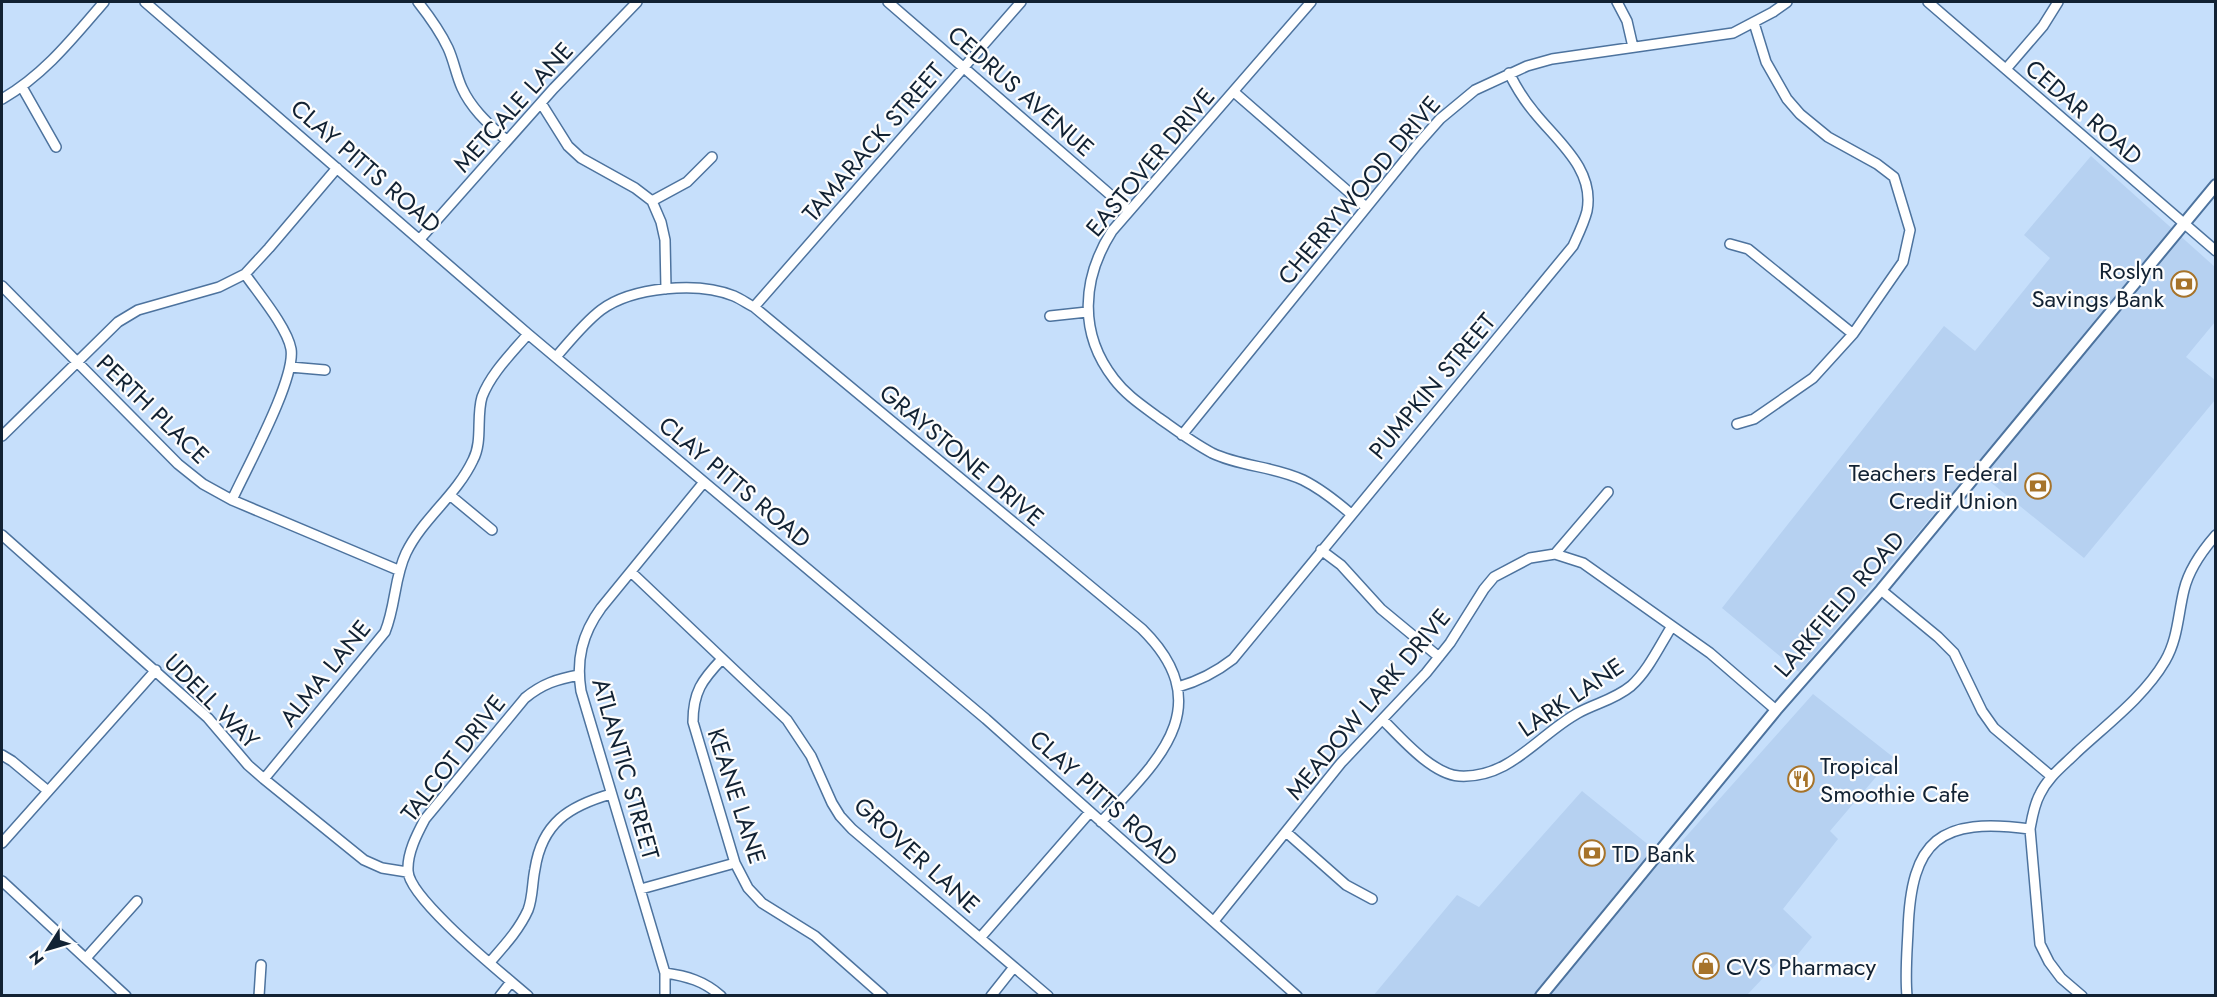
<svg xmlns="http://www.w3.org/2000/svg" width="2217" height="997" viewBox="0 0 2217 997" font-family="Jost,sans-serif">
<rect width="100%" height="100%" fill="#c6dffb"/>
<path fill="#b6d1f1" d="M2091,156l124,111v55l-29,35 29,23v20l-131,158 -111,-90 -174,204 -77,-64 222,-282 31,25 75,-93 -26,-23z
M1813,694l80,63 -63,74 8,8 -55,70 29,28 -23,28 -10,-4 -32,34 -374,1 84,-101 22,12 103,-116 84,68z"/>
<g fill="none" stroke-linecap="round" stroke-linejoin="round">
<g stroke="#4d739e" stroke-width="12">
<path id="minor" d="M145,2l383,332 458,385 311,277
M418,2c11,14 22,29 30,46 6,13 8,27 14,40 10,22 28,37 45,53
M888,2l241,209
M1311,2l-199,229c-30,47 -34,102 2,148 12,16 29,27 45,39 17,12 34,25 53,35 29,14 62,13 91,27 18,9 33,21 48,34
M1617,2l10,19 6,26
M1928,2l288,249
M2006,69l37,-43 15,-24
M22,87l34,60
M1234,92l132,115
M2,99c42,-24 71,-61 102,-97
M541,103l27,43 13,12 54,30 17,13 9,21 4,18 1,49
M652,201l35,-19 25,-25
M420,239l134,-151 83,-86
M1730,244l18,5 105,85
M2,286l176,178 25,20 29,16 166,70
M754,307l267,-305
M1050,316l37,-4
M556,357c14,-16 28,-34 45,-47 31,-23 97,-29 133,-14 7,3 14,8 20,11l388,322c78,77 16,132 -41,193
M290,367l35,3
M1737,424l17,-5 59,-41 40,-44 50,-72 7,-32 -16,-53 -17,-13 -49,-27 -28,-23 -13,-15 -21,-37 -12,-39
M1182,435l235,-290 23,-26 35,-29 52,-24 25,-7 181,-26 40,-21 14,-10
M2,436l116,-114 20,-12 81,-23 26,-13 24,-26 68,-80
M451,496l41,34
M232,500c14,-31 64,-121 59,-151 -4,-22 -33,-56 -46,-75
M2,535l206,183 40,47 16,14 100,81 18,8 25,4
M1321,550l20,15 40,44 58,48
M1555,554l53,-62
M631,572l156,148 24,36 21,47 8,13 12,13 196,167
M1881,590l57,47 16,16 28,58 12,17 57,48
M722,659c-20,21 -29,33 -29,63l42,141 13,25 14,15 53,33 68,60
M1178,687c21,-6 37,-14 55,-28l340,-413c5,-11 11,-23 14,-35 8,-42 -30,-70 -53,-99 -10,-12 -18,-25 -25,-39
M1383,720c18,18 49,54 76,56 51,3 79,-41 119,-63 18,-10 36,-13 53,-27 17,-15 29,-41 41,-60
M2,755l10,6 36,30
M264,779l121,-147c11,-27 9,-54 21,-79 17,-35 50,-57 67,-93 10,-19 3,-43 9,-63 9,-24 30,-44 46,-63
M1286,832l60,53 26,14
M2,843l154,-173
M2,881l124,115
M641,889l94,-26
M1214,921l127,-158 85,-90 24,-30 34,-54 10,-12 36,-19 25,-4 28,9 127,90 66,57
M980,938l110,-126
M86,958l51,-57
M490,962c14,-16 29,-32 38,-52 5,-13 4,-27 7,-41 7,-46 34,-63 76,-75
M665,973c22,3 39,8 56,23
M259,996l2,-31
M500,996l11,-14
M528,996c-24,-21 -119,-97 -120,-125 -1,-18 9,-37 17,-52l100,-121c17,-14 32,-19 54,-23
M665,996v-23l-84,-282c-5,-31 1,-57 20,-83l103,-126
M991,996l23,-29
M1907,996c-2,-22 0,-44 1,-65 3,-92 32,-114 122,-102
M2082,996l-21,-18 -12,-16 -9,-18 -10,-115c2,-11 4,-24 10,-35 8,-17 23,-28 36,-41 30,-28 68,-56 89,-92 13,-22 13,-47 19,-71 5,-21 18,-39 32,-55"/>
</g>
<g stroke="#4d739e" stroke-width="14">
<path id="major" d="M1541,996l235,-286 105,-120 335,-405"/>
</g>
<use href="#minor" stroke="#fff" stroke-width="9"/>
<use href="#major" stroke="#fff" stroke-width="10"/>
</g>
<defs>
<g id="bank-ring" transform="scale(1.35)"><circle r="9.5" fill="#fdfdfd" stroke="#a6732a" stroke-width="1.5"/><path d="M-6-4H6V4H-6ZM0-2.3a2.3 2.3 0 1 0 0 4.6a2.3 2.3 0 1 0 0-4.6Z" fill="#a6732a"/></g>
<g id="restaurant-ring" transform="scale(1.35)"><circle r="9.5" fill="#fdfdfd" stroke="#a6732a" stroke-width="1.5"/><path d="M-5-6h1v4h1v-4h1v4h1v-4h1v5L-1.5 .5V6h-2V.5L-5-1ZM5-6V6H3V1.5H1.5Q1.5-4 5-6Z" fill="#a6732a"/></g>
<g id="shop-ring" transform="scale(1.35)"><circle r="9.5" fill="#fdfdfd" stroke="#a6732a" stroke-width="1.5"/><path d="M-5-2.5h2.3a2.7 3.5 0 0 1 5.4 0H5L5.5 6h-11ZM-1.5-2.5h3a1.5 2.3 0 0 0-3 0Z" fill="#a6732a"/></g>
</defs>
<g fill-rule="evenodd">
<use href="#bank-ring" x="2184" y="284"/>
<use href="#bank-ring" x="2038" y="486"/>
<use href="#restaurant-ring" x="1801" y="779"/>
<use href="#bank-ring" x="1592" y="853"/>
<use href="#shop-ring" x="1706" y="966"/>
</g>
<g text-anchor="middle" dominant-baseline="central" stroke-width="4.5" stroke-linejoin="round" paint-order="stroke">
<g font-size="24" fill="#122233" stroke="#fdfdfd">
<text transform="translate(1021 91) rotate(41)">CEDRUS AVENUE</text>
<text transform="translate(513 107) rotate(-48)">METCALE LANE</text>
<text transform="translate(2084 112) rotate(41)">CEDAR ROAD</text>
<text transform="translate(873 142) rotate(-49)">TAMARACK STREET</text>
<text transform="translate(1150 162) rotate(-50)">EASTOVER DRIVE</text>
<text transform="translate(366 166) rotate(41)">CLAY PITTS ROAD</text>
<text transform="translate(1359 190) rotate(-50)">CHERRYWOOD DRIVE</text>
<text transform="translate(1432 386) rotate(-50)">PUMPKIN STREET</text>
<text transform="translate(153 409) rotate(44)">PERTH PLACE</text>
<text transform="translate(962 455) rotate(40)">GRAYSTONE DRIVE</text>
<text transform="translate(735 482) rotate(40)">CLAY PITTS ROAD</text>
<text transform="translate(1839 604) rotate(-49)">LARKFIELD ROAD</text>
<text transform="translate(325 673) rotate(-51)">ALMA LANE</text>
<text transform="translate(1571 697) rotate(-34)">LARK LANE</text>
<text transform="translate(212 701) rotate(45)">UDELL WAY</text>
<text transform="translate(1368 704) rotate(-50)">MEADOW LARK DRIVE</text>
<text transform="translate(453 758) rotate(-52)">TALCOT DRIVE</text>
<text transform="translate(626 769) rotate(74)">ATLANTIC STREET</text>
<text transform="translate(737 796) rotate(72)">KEANE LANE</text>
<text transform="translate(1104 798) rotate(42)">CLAY PITTS ROAD</text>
<text transform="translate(917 855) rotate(42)">GROVER LANE</text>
</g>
<g font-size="24" fill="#122233" stroke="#fdfdfd" text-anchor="start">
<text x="2164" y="270" text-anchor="end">Roslyn<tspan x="2164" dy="28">Savings Bank</tspan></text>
<text x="2018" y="472" text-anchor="end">Teachers Federal<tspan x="2018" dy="28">Credit Union</tspan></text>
<text x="1820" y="765">Tropical<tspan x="1820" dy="28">Smoothie Cafe</tspan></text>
<text x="1612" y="853">TD Bank</text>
<text x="1726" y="966">CVS Pharmacy</text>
</g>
</g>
<rect width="2217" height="997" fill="none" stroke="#122233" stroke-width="6"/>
<g transform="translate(48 949) rotate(233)" stroke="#fdfdfd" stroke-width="4.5" paint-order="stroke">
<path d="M0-4.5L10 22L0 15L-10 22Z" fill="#122233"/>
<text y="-9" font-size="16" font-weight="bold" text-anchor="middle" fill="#122233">N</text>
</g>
</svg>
